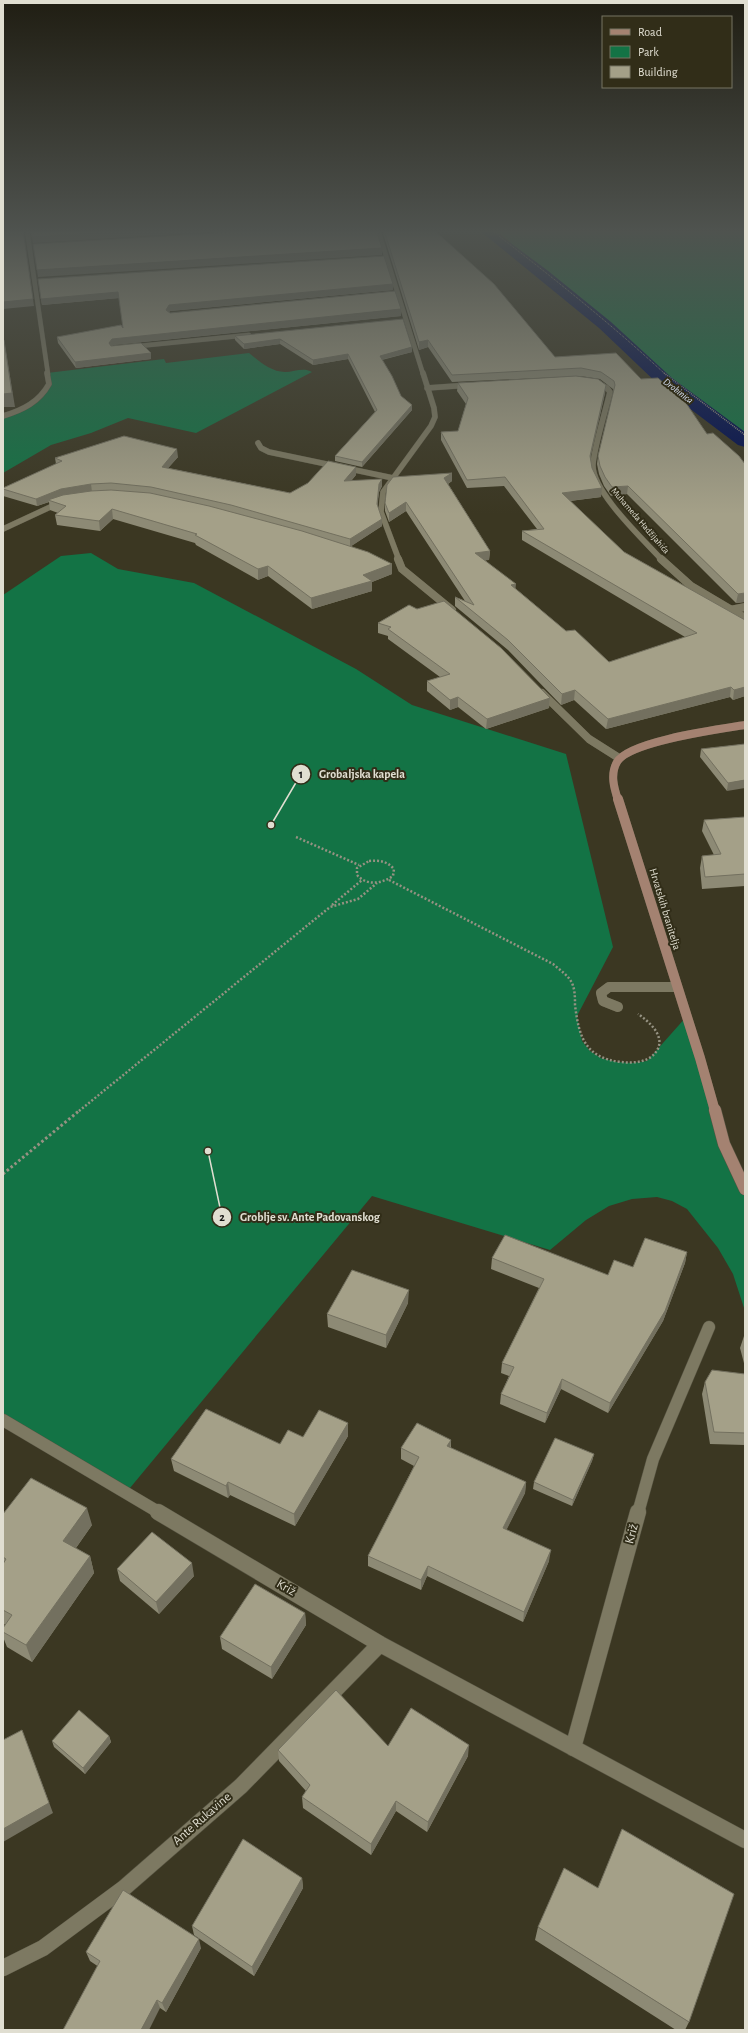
<svg xmlns="http://www.w3.org/2000/svg" width="748" height="2033" viewBox="0 0 748 2033" font-family="'Alegreya Sans',sans-serif">
<rect width="100%" height="100%" fill="#3b3722"/>
<path fill="#137345" d="M495,230h250v211l-79,-59 -82,-75 -81,-64 7,-2z
M249,353c10,8 22,19 36,19 10,0 18,-5 27,0l-116,61 -68,-15 -37,15 -40,12 -48,28v-57l8,-2 35,-24 1,-17 117,-14 2,4z
M91,553l27,16 76,14 162,86 56,36 154,49 47,193 -36,69 5,25 8,10 11,7 16,4 15,1 15,-2 40,-45 58,173v122l-12,-37 -15,-26 -31,-39 -15,-8 -15,-4 -25,2 -23,7 -23,14 -36,30 -178,-54 -247,298 -122,-71v-828l58,-39z"/>
<g fill="none" stroke-linecap="round" stroke-linejoin="round">
<path fill="#010f50" fill-rule="evenodd" d="M479,230h14l54,40 64,52 61,56 73,54v15l-7,-2 -78,-59 -61,-58z"/>
<g stroke="#575442" stroke-width="6">
<path id="lane-far2" d="M258,443l3,5 8,4 124,26"/>
</g>
<g stroke="#575442" stroke-width="8">
<path id="lane-far1" d="M730,610l15,-3"/>
</g>
<g stroke="#575442" stroke-width="10">
<path id="lane" d="M618,1007l-15,-6 -2,-8 8,-6h68"/>
</g>
<g stroke="#575442" stroke-width="5">
<path id="street-far4" d="M27,230l21,144
M378,230l45,144
M129,347l120,-12"/>
</g>
<g stroke="#575442" stroke-width="6">
<path id="street-far3" d="M595,382l12,6 3,4c-5,21 -15,52 -17,72 -2,27 51,76 69,96
M427,388l43,-3
M3,416c20,-6 36,-14 46,-32l-2,-11
M3,529l58,-27
M399,560l-18,-48 2,-20 48,-66 4,-9 -1,-9 -11,-35"/>
</g>
<g stroke="#575442" stroke-width="8">
<path id="street-far2" d="M398,559l4,10 50,41
M661,559l30,27 54,32
M542,693l47,46 30,19"/>
</g>
<g stroke="#575442" stroke-width="13">
<path id="street-far1" d="M3,1420l157,93
M638,1513l15,-54 56,-132"/>
</g>
<g stroke="#575442" stroke-width="17">
<path id="street" d="M158,1512l222,132 365,196
M573,1748l65,-236
M3,1968l40,-20 81,-60 117,-102 139,-142"/>
</g>
<g stroke="#575442" stroke-width="8">
<path id="secondary-far2" d="M618,800c-4,-12 -8,-26 -1,-38 12,-21 103,-33 128,-37"/>
</g>
<g stroke="#575442" stroke-width="10">
<path id="secondary-far1" d="M618,799l82,259 15,53"/>
</g>
<g stroke="#575442" stroke-width="13">
<path id="secondary" d="M715,1110l9,34 21,45"/>
</g>
<path stroke="#959282" stroke-width="1" stroke-dasharray="1 1" stroke-linecap="butt" d="M491,230c60,46 119,93 174,144"/>
<path stroke="#959282" stroke-width="1.5" stroke-dasharray="1 1" stroke-linecap="butt" d="M664,373l81,62"/>
<path stroke="#959282" stroke-width="2.5" stroke-dasharray="2 2" stroke-linecap="butt" d="M296,837l63,28
M369,861c10,-1 18,0 25,8l-1,7c-12,8 -26,10 -36,-1v-7z
M389,880l164,84c7,6 15,11 19,19 3,7 3,14 3,22 4,32 10,53 46,57 10,1 21,1 30,-5 19,-15 2,-33 -13,-43
M332,905l30,-25
M79,1111l251,-204 28,-8 19,-16"/>
<path stroke="#959282" stroke-width="3" stroke-dasharray="2.5 2.5" stroke-linecap="butt" d="M3,1174l77,-64"/>
<use href="#lane-far2" stroke="#7d7962" stroke-width="5.5"/>
<use href="#lane-far1" stroke="#7d7962" stroke-width="8"/>
<use href="#lane" stroke="#7d7962" stroke-width="10"/>
<use href="#street-far4" stroke="#7d7962" stroke-width="4.5"/>
<use href="#street-far3" stroke="#7d7962" stroke-width="5.5"/>
<use href="#street-far2" stroke="#7d7962" stroke-width="8"/>
<use href="#street-far1" stroke="#7d7962" stroke-width="12"/>
<use href="#street" stroke="#7d7962" stroke-width="16"/>
<use href="#secondary-far2" stroke="#a48271" stroke-width="8"/>
<use href="#secondary-far1" stroke="#a48271" stroke-width="10"/>
<use href="#secondary" stroke="#a48271" stroke-width="12"/>
</g>
<path fill="#8d8a75" d="M382,230h52l121,127 86,22 66,55 38,30v138l-9,1 -109,-109 -16,2 -7,-10 -5,-12 -2,-10 1,-8 16,-65 -1,-2 -13,-10 -20,-3 -128,6 -24,-35 -9,3z
M38,279l355,5v6l-223,21 -1,1 1,1 231,3 -288,29 -1,1 39,7v6l-75,9 -18,-25 -1,-6 66,-9 -4,-30 -77,7z
M235,336l177,16 -30,8 19,36 11,9v5l-50,57 -27,-6v-5l40,-44 -27,-53 -35,6 -33,-21 -36,5 -9,-9z
M458,383l148,2 -1,8 -15,66 2,9 9,29 -31,4 54,51 121,68v76l-12,4 -3,-3 -124,32 -32,-29 -13,5 -53,-55 -53,-44v-9l10,4 -59,-90 -17,11 -4,-11v-8l67,-30v8l-4,3 42,67 -1,9h-4l31,29 50,42 43,31 76,-25 -163,-97v-9l15,-2 -33,-43 -37,2 -26,-48v-8l17,-1 8,-27 -9,-13z
M178,457l-10,11 122,25 66,-18 -5,6 31,-2v7l-3,6 -2,13 5,14v7l-31,20 41,28 -20,8v9l-60,18 -44,-33 -10,4 -62,-35 -1,-2 -82,-24 -13,12 -43,-6 -2,-10 3,-2 -8,-3 -1,-8 -12,4 -34,-10v-8l53,-24 -1,-6z
M409,605l141,93 -1,10 -63,21 -28,-22 -8,3 -23,-19v-10l13,-4 -52,-38v-3l-10,-3v-10z
M745,744l-18,47 -27,-34 1,-8z
M745,817v69l-43,3 -2,-21 2,-12 12,-1 -12,-24 2,-11z
M687,1252l-2,11 -22,58 -55,92 -47,-24 -16,34 -45,-19 1,-10 8,-18 -8,-3 1,-10 37,-75 -48,-19 1,-11 116,17 25,-8z
M408,1303l-22,45 -58,-21 -1,-13z
M744,1336h1v31l-5,-19z
M745,1374v71l-35,-1 -8,-50 3,-12z
M348,1423v13l-53,90 -65,-31 -2,3 -54,-27 -3,-12 109,-15z
M451,1440v8l75,34 -1,11 -19,37 43,31 -26,61 -96,-46 -6,14 -53,-24v-10l46,-90 -13,-7v-11z
M594,1454l-2,7 -20,45 -39,-17 1,-7z
M3,1514l89,11 -16,23 14,8 4,17 -62,89 -25,-15 -4,-10v-9l2,-3 -2,-2z
M117,1569l77,7 -35,38 -39,-33z
M305,1613l1,12 -34,54 -50,-30 -2,-12z
M109,1736l2,6 -26,32 -31,-27 -2,-6z
M388,1746l80,10 -41,76 -31,-21 -25,44 -68,-47 -1,-11 4,-6 -27,-30 -1,-11z
M302,1878l1,10 -49,88 -60,-41 -2,-9z
M538,1927l151,95 -4,8h-9l-141,-90z
M201,1948l-35,64 -76,-51 -4,-9z"/>
<path fill="#73705f" d="M23,230h1l-1,1 11,75 -31,3v-7z
M145,230h98l-210,13 -1,-6z
M382,248v7l-344,22 -1,-7z
M393,284v6l-223,21 -4,5v-6l3,-5z
M118,292l1,6 -77,7 -1,-6z
M401,309v7l-288,29 -4,4v-6l3,-4z
M280,339v5l-36,5v-5z
M428,340v7l-9,3v-8z
M412,347v5l-32,8v-4z
M6,352l9,55h-12v-13z
M151,353v6l-75,9 -1,-6z
M348,354v5l-35,6v-5z
M606,385l-1,8 -16,71 1,-8z
M412,405v5l-50,57v-5z
M177,449l1,8 -15,17 -1,-7z
M356,467v8l-12,14v-8z
M452,473v8l-8,5v-8z
M382,479v7l-3,6 -2,20v-8l2,-20z
M91,484l1,8 -44,8 1,2 -12,4 -1,-7 25,-10z
M628,486l-1,8 -16,2 1,-9z
M602,488l-1,9 -40,5 1,-9z
M406,502v9l-17,11v-9z
M112,509l1,10 -13,12 -1,-10z
M382,519v7l-32,21v-8z
M490,551l-1,9 -15,2 1,-9z
M392,564v10l-20,8v9l-60,18 -1,-11 52,-23z
M268,566v10l-10,4v-11z
M516,584l-1,9 -4,-8z
M745,593l-1,9 -8,1 2,-9z
M731,687l-1,10 -124,32 2,-10z
M745,687v9l-12,4 1,-10z
M575,690l-1,10 -13,5 1,-11z
M458,697v10l-8,3v-10z
M550,698l-1,10 -63,21 1,-10z
M745,780v8l-18,3 1,-8z
M687,1252l-2,11 -22,58 -55,92 2,-10z
M409,1290l-1,13 -22,45v-13z
M562,1379l-1,10 -16,34 2,-10z
M348,1423v13l-53,90 -1,-12z
M451,1440l-1,11 -3,-5z
M594,1454l-2,7 -20,45 1,-6z
M228,1482l2,13 -2,3 -2,-12z
M526,1482l-1,11 -23,46 1,-11z
M87,1508l5,17 -24,34 -5,-18z
M551,1550l-2,11 -26,61 1,-10z
M90,1556l4,17 -62,89 -6,-17z
M192,1563l2,13 -35,38 -3,-12z
M428,1566l-1,10 -6,14v-10z
M305,1613l1,12 -34,54 -1,-12z
M22,1730l31,83 -50,29v-13z
M109,1736l2,6 -26,32 -2,-6z
M469,1745l-1,11 -41,76 1,-10z
M396,1801v10l-25,44v-11z
M302,1878l1,10 -49,88 -2,-9z
M199,1939l2,9 -35,64 -4,-9z
M157,2000l3,8 -11,22h-8z"/>
<path fill="#a4a088" stroke="#73705f" d="M3,230h20l10,69 -30,3z
M31,230h114l-113,7z
M263,230h113l6,18 -345,22 -4,-26z
M384,230h50l60,54 61,73 61,-4 25,26 17,-1 28,25 21,31 6,-1 26,23 6,8v129l-7,1 -110,-108 -16,1 -7,-10 -5,-11 -2,-10 17,-71 -1,-4 -13,-9 -20,-4 -129,7 -24,-35 -9,2z
M384,256l9,28 -224,21 -3,5 4,3 225,-22 6,18 -289,30 -3,4 2,3 30,-3 10,10 -76,9 -18,-25 64,-12 2,3 -5,-36 -77,7 -3,-20z
M403,319l9,28 -32,9 12,20 9,20 11,9 -50,57 -27,-6 42,-46 -29,-56 -35,6 -33,-21 -36,5 -9,-8z
M3,340h1l8,53 -9,1z
M576,376l22,3 8,6 -16,71 2,12 10,20 -40,5 62,59 121,68v67l-11,3 -3,-3 -123,32 -33,-29 -13,4 -54,-54 -53,-43 19,8 -68,-103 -17,11 -4,-10 2,-18 6,-8 59,-4 -8,5 46,73 -15,2 41,31 -5,1 55,46 9,-1 34,32 88,-29 -175,-102 22,-2 -39,-52 -38,3 -26,-48 17,-1 10,-33 -10,-15z
M124,436l53,13 -15,18 128,26 18,-10 20,-22 28,6 -12,14 38,-2 -3,5 -2,20 5,15 -32,20 -119,-34 -80,-18 -40,-4 -20,1 -30,5 -25,10 -33,-10v-1l59,-27 -7,-3z
M111,490l39,3 59,13 93,25 66,21 24,12 -29,11 9,6 -61,17 -43,-32 -10,3 -63,-34 2,-1 -85,-25 -13,12 -44,-6 11,-9 -18,-6 15,-5 28,-4z
M444,601l57,47 49,50 -63,21 -29,-22 -8,3 -23,-19 23,-7 -62,-45 3,-2 -13,-4 31,-18 8,4z
M745,744v36l-17,3 -27,-34z
M745,817v57l-40,3 -3,-21 19,-2 -17,-34z
M505,1235l103,40 6,-15 19,7 12,-29 42,14 -22,59 -55,92 -48,-24 -15,34 -46,-19 13,-27 -12,-4 42,-84 -52,-21z
M352,1270l57,20 -23,45 -59,-21z
M712,1370l33,4v59l-31,-1 -9,-50z
M206,1409l74,35 8,-14 15,7 16,-27 29,13 -54,91 -66,-32 -2,4 -55,-27z
M417,1423l34,17 -4,6 79,36 -23,46 48,22 -27,62 -96,-46 -7,14 -53,-24 51,-99 -18,-9z
M555,1438l39,16 -21,46 -39,-18z
M31,1478l56,30 -24,33 27,15 -64,89 -23,-13v-4l9,-13 -9,-5v-46l3,-5 -3,-2v-43z
M152,1532l40,31 -36,39 -39,-33z
M255,1584l50,29 -34,54 -51,-30z
M336,1690l52,56 23,-38 58,37 -41,77 -32,-21 -25,43 -69,-47 8,-12 -32,-35z
M79,1710l30,26 -26,32 -31,-27z
M22,1730l27,73 -46,26v-89z
M622,1829l112,65 -45,128 -151,-95 26,-59 34,20z
M243,1839l59,39 -50,89 -60,-41z
M123,1890l76,49 -37,64 -5,-3 -16,30h-78l37,-69 -14,-9z"/>
<linearGradient id="sky" x2="0" y2="1"><stop stop-color="#201e13"/><stop offset="0.45" stop-color="#4f534f"/><stop offset="1" stop-color="#4f534f" stop-opacity="0"/></linearGradient>
<rect width="748" height="514" fill="url(#sky)"/>
<g text-anchor="middle" dominant-baseline="central" stroke-width="4" stroke-linejoin="round" paint-order="stroke">
<g font-size="9" fill="#e0ded1" stroke="#312d18">
<text transform="translate(640 521) rotate(49)">Muhameda Hadžijahića</text>
</g>
<g font-size="10" font-style="italic" fill="#d5dff3" stroke="#312d18">
<text transform="translate(678 391) rotate(38)">Drobinica</text>
</g>
<g font-size="11" fill="#e0ded1" stroke="#312d18">
<text transform="translate(665 909) rotate(73)">Hrvatskih branitelja</text>
</g>
<g font-size="13" fill="#e0ded1" stroke="#312d18">
<text transform="translate(632 1534) rotate(-75)">Križ</text>
<text transform="translate(286 1588) rotate(30)">Križ</text>
<text transform="translate(202 1819) rotate(-41)">Ante Rukavine</text>
</g>
</g>
<path fill="none" stroke="#e0ded1" stroke-width="1.5" d="M271 825L301 774M208 1151L222 1217"/>
<g fill="#e0ded1" stroke="#312d18" stroke-width="1.5">
<circle cx="271" cy="825" r="4"/>
<circle cx="208" cy="1151" r="4"/>
<circle cx="301" cy="774" r="10"/>
<circle cx="222" cy="1217" r="10"/>
</g>
<g font-size="12" text-anchor="middle" font-weight="bold" fill="#111">
<text x="301" y="778">1</text>
<text x="222" y="1221">2</text>
</g>
<g font-size="12" text-anchor="middle" font-weight="bold" fill="#e0ded1" stroke="#312d18" stroke-width="4" stroke-linejoin="round" paint-order="stroke">
<text x="362" y="778">Grobaljska kapela</text>
<text x="310" y="1221">Groblje sv. Ante Padovanskog</text>
</g>
<rect width="748" height="2033" fill="none" stroke="#e0ded1" stroke-width="8"/>
<rect x="602" y="16" width="130" height="72" fill="#312d18" stroke="#777462"/>
<rect x="610" y="29" width="20" height="6" fill="#a48271" stroke="#777462"/>
<text x="638" y="36" font-size="12" fill="#e0ded1">Road</text>
<rect x="610" y="46" width="20" height="12" fill="#137345" stroke="#777462"/>
<text x="638" y="56" font-size="12" fill="#e0ded1">Park</text>
<rect x="610" y="66" width="20" height="12" fill="#a4a088" stroke="#777462"/>
<text x="638" y="76" font-size="12" fill="#e0ded1">Building</text>
</svg>
